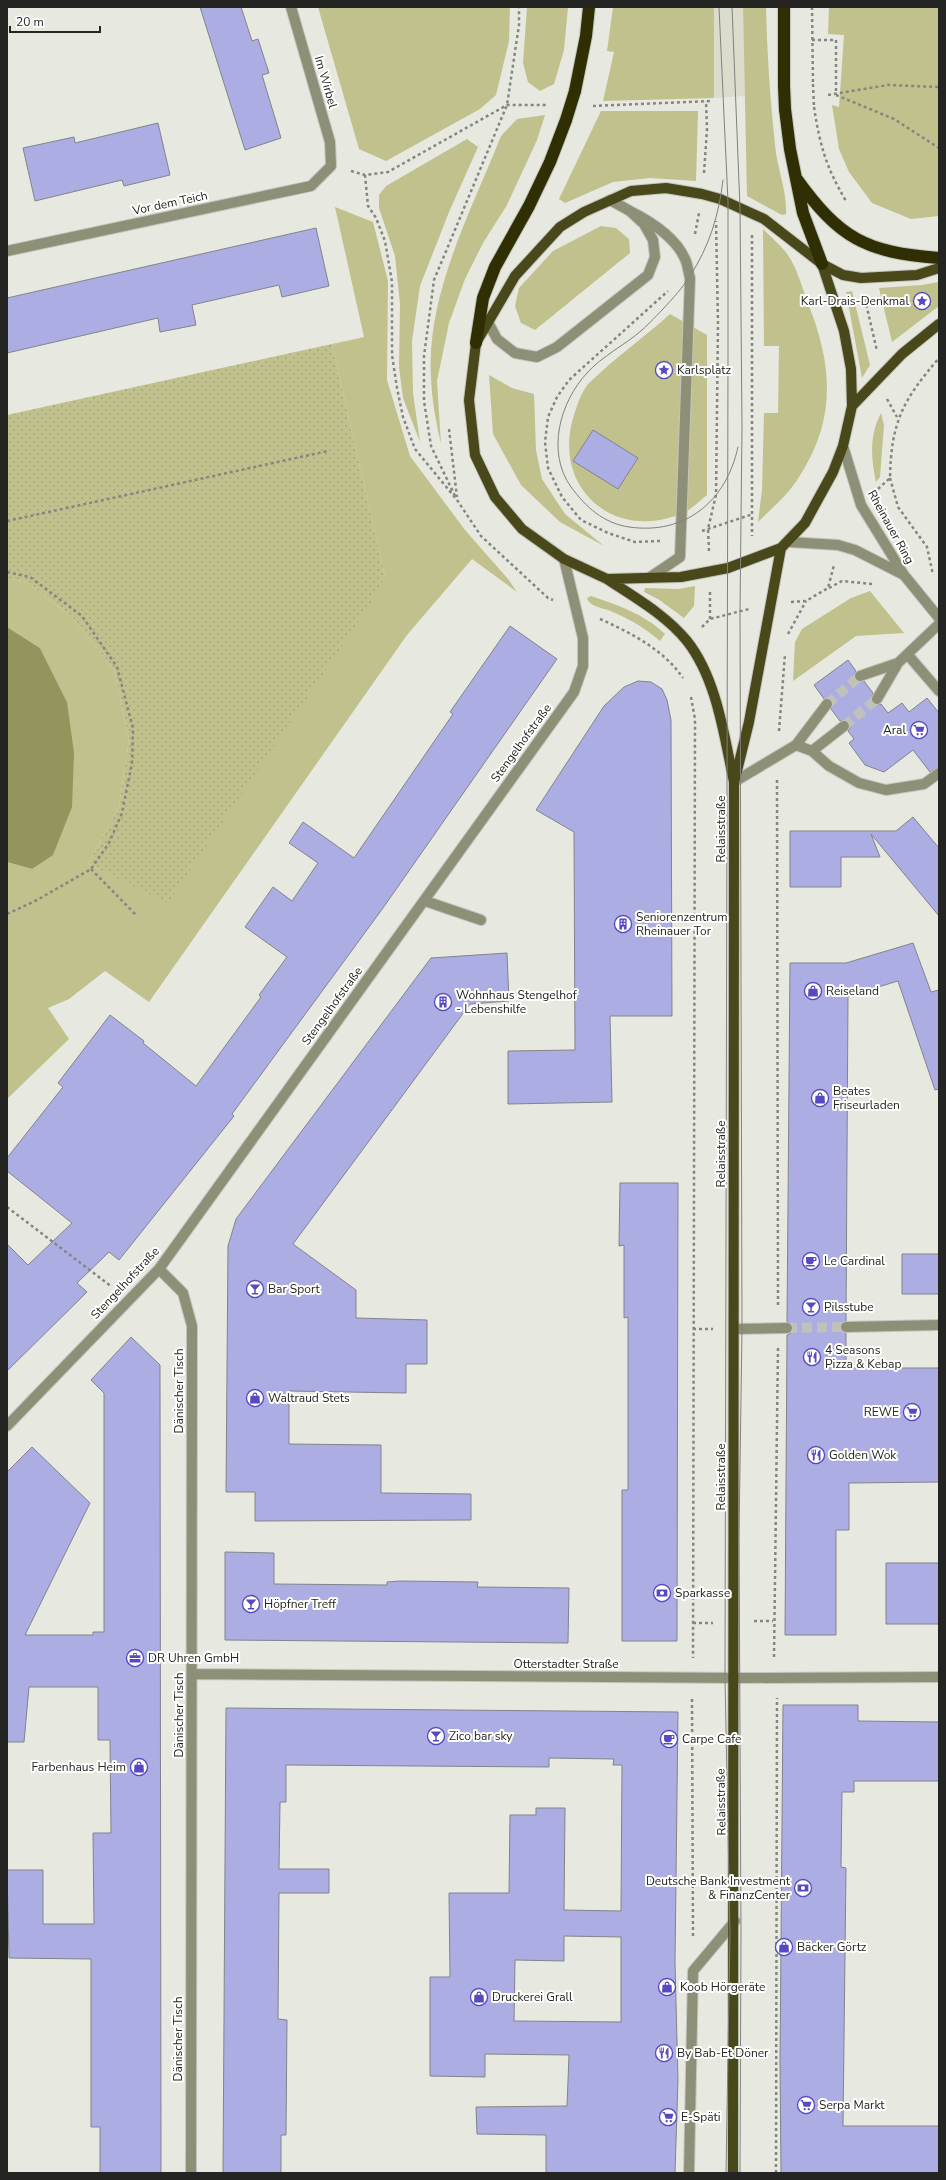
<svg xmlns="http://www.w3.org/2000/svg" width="946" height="2180" viewBox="0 0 946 2180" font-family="'Nunito Sans',sans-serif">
<defs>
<pattern id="garden-dots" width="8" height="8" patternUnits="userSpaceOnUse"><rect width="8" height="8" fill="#c0c18c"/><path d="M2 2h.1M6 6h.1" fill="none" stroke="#a5a678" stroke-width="1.8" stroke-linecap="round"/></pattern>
</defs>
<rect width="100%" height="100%" fill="#e7e8e0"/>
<path fill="#dcdccd" d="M714,7h29l2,89 -31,2z"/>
<path fill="#c0c18c" d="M318,7h192l-1,34 -13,54 -16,14 -94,52 -27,-12z
M527,7h41l-4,43 -10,34 -14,7 -12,-9 -5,-19z
M613,7h101v91l-111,3 11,-49 -7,-1z
M743,7h23c1,46 4,92 9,138 2,23 12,45 11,69l-4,1 -35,-19z
M829,7h110v209l-28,3 -39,-16 -23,-31 -10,-23 -7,-44 7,2 5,-72 -16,-1z
M601,111h97l-2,70 -46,-3 -37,4 -48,21 -6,-4z
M545,115l-8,25 -30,65 -24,38 -18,36 -16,44 -12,58 4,63c-5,-22 -9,-43 -10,-66 -5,-84 40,-166 70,-242l16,-17z
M467,139l11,8 -29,65 -29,74 -8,55 1,52 7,49 -17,-44 -4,-31 1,-63 -5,-48 -16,-48v-13l7,-9z
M335,207l38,15 15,59 -1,99 23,76 55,74 43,49 9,13 -45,-33 -65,76 -258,367 -44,-31 -36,28 -21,9 21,31 -62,60v-237l25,7 35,-167 -27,-54 -33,-21v-49l20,4 45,35 42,53 15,70 -10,66 -31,58 38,18 259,-306 -53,-231 32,-8z
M601,226l15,2 13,11 1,14 -95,77 -14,-7 -6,-17 4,-18 34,-37z
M763,229c7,7 15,14 22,22 12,15 17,37 24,55 24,61 27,114 -10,171 -10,17 -27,31 -41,45l4,-32 2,-77h14l1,-67h-15z
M939,282v24l-47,36 -13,-54 43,-3z
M852,291l18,74 -8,13 -16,-86z
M670,314l37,21v160c-8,6 -16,15 -24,18 -70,30 -132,-26 -109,-98 3,-9 6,-20 12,-28 3,-5 10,-10 15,-15 22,-20 47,-38 69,-58z
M489,375l23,13 22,6 2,56 6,29 23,35 39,32 -44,-24 -39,-37 -28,-51z
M881,413l3,12 -4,52 -4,5c-5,-24 -7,-46 5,-69z
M695,586l-1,20 -10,12 -26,-19 -14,-7 1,-4 33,1z
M870,591l34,42 -48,3 -63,45 2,-39 7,-13 49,-31z
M591,596c27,9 53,18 74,38l-5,7c-16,-14 -32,-23 -52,-31 -7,-2 -20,-5 -21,-12z"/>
<path fill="url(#garden-dots)" d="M364,337l-32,8 53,231 -16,30 -201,297 -80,-39 31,-58 10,-66 -15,-70 -42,-53 -45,-35 -20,-4v-163z"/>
<path fill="#94955d" d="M7,627l33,21 27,54 7,51 -2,54 -19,48 -21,14 -25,-7z"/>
<path fill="#abade3" stroke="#83848a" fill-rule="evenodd" d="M200,7h41l11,34 6,-2 11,34 -7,2 19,63 -36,12z
M158,123l12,52 -46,11 -2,-6 -87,21 -12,-53 51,-11 1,6z
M316,228l13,58 -47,11 -3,-12 -87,20 4,20 -36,7 -2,-14 -151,35v-55z
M593,430l45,28 -20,31 -45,-28z
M510,626l47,33 -174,249 -151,206 2,2 -115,144 -10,-8 -32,31 10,9 -80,79v-127l21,21 44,-42 -65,-52v-13l56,-71 -5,-4 52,-68 34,26 -1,2 53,43 65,-89 -2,-2 28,-38 -42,-30 28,-40 19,14 26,-38 -29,-20 14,-21 51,36 99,-144 -3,-2z
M848,660l8,11 -2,4 1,6h9l9,12 -2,6 1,4 5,2 4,-1 7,9 14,-10 7,9 18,-14 12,15v54l-9,5 -17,-22 -29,22 -19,-7 -16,-22 5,-4 -6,-8 2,-3 -1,-6 -3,-2 -6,1 -9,-12 2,-8 -5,-3 -4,1 -10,-14z
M638,681l13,1 11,7 5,11 4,20 1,296h-62l2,86 -104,2v-53l67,-1 -1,-218 -38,-22 68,-104 20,-19z
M913,817l26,31v68l-68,-82 9,23h-39v30h-51v-56h106z
M913,943l18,49 8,-2v99l-4,1 -37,-109 -50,15 -2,325 -5,3 -1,4 6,5v35h93v114l-90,1v47h-13v105h-51l2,-300 4,-2 2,-5 -1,-4 -5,-2 3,-359h56z
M507,953l2,48 -39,3 -177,240 63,46v28l71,2v44h-21v29l-117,-2v53l92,1v48l90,1v26l-216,1v-29h-29l2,-246 8,-27 195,-261z
M620,1183h58l-1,458h-55v-151h6v-173l-4,1v-73l-5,1z
M902,1254h37v40h-37z
M131,1337l29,28 1,808h-61v-46h-9v-168l-82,-1 -2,-88h36v54h51l-1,-91h18l-1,-93h-12v-53h-69l-5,55h-17v-270l25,-25 58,56 -65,132h68v-3h11v-239l-13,-13z
M225,1552l49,1v31l113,1v-3l13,-1 78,1 -1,5 92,1 -1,55 -343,-3z
M886,1563h53v61h-53z
M783,1705h75v16l81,1v59h-85v11h-12l-1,75 5,1 -3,258h96v47h-158l-1,-110z
M226,1708l452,4 -3,250 3,118 -3,93h-129v-38l-69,-1 -1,-27 91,-1 2,-51 -84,-1v23l-55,-1v-99h20l-1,-84h60l1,-78h26v-7h29l-1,102 57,1 1,-146h-9l1,-6 -65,-1v9l-263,-2v37h-6l-1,67h50v24h-50l-1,126 9,1 -1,115h-5v38h-58zM564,1936l57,1v85l-107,-1 1,-61 49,1z"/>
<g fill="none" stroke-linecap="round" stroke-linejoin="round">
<path stroke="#c0c1ba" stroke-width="10" stroke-dasharray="10 5" stroke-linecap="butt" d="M827,704l33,-28
M844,726l33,-27
M787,1328l59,-1"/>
<g stroke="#c4c5be" stroke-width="12">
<path id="minor" d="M630,211c20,10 46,27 55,48 3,6 3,13 5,19l-10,279 -31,21
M7,251l304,-65 20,-20 -1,-24 -39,-135
M488,322l9,17 18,14 22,4 20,-10 91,-72 7,-18 -2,-17 -9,-16 -14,-13 -20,-11
M843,446l18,59 43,70 35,43
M789,542l49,3 17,5 49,25
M908,655l31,36
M860,676l38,-13 41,-39
M877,699l21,-36
M796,745l16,6 17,15 30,17 27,7 38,-6 15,-11
M812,751l32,-25
M734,782l62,-37 31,-41
M425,901l56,19
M159,1269l24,24 9,33 -1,847
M846,1327l93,-2
M734,1329l53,-1
M7,1426l152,-157 415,-577 9,-26v-28l-19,-79
M192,1674l547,4 200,-1
M689,2173l4,-202 42,-50"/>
</g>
<g stroke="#c4c5be" stroke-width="12">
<path id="major" d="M822,264l22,67 7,38 1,37 -9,40 -10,26 -28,51 -24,25 -53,20 -47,9 -74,2 -43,-20 -42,-30 -27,-32 -20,-42 -6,-55 7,-57 39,-67 45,-49 24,-15 47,-21 35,-3 36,6 18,5 44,20 58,45 21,11 18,3 56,-3 22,-7
M852,406l50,-52 37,-30
M607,579c27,18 59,36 80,62 30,38 37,95 47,141l-1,1391
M735,779l14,-57 32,-174"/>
</g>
<g stroke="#c4c5be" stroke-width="14">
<path id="highway" d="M784,7v79
M575,91l11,-55 3,-29
M785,109l5,40 13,64 19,51
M796,178c44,61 69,74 143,80
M476,343l7,-45 12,-31 34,-61 21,-44 16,-42"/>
</g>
<path stroke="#868681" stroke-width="2.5" stroke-dasharray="3 3" stroke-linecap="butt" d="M812,7l1,77
M812,40h24v55
M828,95l60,-10 51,2
M836,95l58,24 45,29
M593,106l119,-5
M814,107c6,39 12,60 32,94
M351,171l14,4 23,-3 119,-67h41
M704,173l3,-44 -1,-28
M365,175l3,31 8,12 9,23 7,41v73l5,33 6,29 12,32 42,51 24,36 67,62 5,2
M695,234l4,-21
M752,235v301
M865,299l12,52
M887,399l10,18
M449,429l8,68
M890,478l8,29 29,40 6,28
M878,489l12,-11c1,-56 13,-78 49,-120
M455,496l-24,-50 -7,-45v-45l10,-76 73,-175 12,-80v-18
M7,521l321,-70
M702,531l51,-17
M660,541l-25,1 -27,-9 -27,-13 -19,-23 -14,-29 -3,-26 3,-25 9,-20 12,-17 99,-89
M709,551l-1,-22 8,-34 2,-171 -2,-103
M7,572l23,5 52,39 35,51 16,61 -1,35 -10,50 -13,30 -18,26 -54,31 -30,14
M829,588l13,-7 30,3
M710,592v27
M791,602l15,-1 22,-13 6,-23
M600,619c31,14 63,30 83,59
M702,627l8,-8 39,-10
M788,634l18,-33
M691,697l4,22 -2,939
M779,731l6,-77
M777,780l1,527
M91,869l46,47
M7,1207l105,80
M693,1329h20
M754,1621h19
M693,1623h20
M774,1657l4,-309
M692,1699l1,239
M776,2173l1,-475"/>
<use href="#minor" stroke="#8e8f77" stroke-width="10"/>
<use href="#major" stroke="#48481b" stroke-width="10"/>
<use href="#highway" stroke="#2f2f03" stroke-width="12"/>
<path stroke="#81817d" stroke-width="1" d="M719,7l9,195v154l-3,1322 5,255 -4,240
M732,7l8,201 2,219 -2,184 2,718 -3,207 2,397 -1,240
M723,180c-4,35 -14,67 -33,96 -8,14 -36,43 -48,54 -17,15 -40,26 -55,43 -27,29 -41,79 -16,114 15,20 32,36 58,40 56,8 97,-25 109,-80"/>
<g stroke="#c4c5be" stroke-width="14" stroke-linecap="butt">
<path id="highway-bridge" d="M784,86l1,23
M566,120l9,-29"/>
</g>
<path stroke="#868681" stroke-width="2.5" stroke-dasharray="3 3" stroke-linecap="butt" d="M813,84l1,23"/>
<use href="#highway-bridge" stroke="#2f2f03" stroke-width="12"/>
</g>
<defs>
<g id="sight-ring" transform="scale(0.9)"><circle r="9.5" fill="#fffffe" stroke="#5749c1" stroke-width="1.5"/><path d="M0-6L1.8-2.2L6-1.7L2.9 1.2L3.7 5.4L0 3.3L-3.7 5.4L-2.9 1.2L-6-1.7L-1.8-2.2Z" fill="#5749c1"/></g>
<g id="supermarket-ring" transform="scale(0.9)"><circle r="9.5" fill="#fffffe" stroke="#5749c1" stroke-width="1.5"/><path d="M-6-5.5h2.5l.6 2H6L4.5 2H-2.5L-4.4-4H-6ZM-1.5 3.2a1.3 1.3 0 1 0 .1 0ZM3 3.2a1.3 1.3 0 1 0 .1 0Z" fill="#5749c1"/></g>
<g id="building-ring" transform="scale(0.9)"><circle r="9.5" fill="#fffffe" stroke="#5749c1" stroke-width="1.5"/><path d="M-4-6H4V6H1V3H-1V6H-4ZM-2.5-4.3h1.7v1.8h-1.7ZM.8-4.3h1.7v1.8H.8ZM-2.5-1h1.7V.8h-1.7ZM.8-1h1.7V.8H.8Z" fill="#5749c1"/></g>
<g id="shop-ring" transform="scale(0.9)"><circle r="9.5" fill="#fffffe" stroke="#5749c1" stroke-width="1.5"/><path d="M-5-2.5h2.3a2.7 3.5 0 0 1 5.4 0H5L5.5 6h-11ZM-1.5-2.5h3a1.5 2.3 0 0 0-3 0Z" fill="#5749c1"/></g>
<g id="cafe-ring" transform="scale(0.9)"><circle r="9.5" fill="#fffffe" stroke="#5749c1" stroke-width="1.5"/><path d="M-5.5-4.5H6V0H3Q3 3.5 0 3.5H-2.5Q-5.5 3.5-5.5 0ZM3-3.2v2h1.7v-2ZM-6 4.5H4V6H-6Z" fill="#5749c1"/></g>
<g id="bar-ring" transform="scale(0.9)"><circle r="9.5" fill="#fffffe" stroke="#5749c1" stroke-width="1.5"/><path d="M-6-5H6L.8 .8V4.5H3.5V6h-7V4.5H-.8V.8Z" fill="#5749c1"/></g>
<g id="restaurant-ring" transform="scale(0.9)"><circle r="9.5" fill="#fffffe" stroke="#5749c1" stroke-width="1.5"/><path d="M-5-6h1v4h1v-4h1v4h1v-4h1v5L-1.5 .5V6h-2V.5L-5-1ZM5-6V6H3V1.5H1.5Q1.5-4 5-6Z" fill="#5749c1"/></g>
<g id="bank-ring" transform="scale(0.9)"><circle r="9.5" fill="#fffffe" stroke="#5749c1" stroke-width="1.5"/><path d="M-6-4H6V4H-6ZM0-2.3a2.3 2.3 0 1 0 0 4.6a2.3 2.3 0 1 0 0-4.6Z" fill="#5749c1"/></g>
<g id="office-ring" transform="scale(0.9)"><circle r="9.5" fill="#fffffe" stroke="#5749c1" stroke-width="1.5"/><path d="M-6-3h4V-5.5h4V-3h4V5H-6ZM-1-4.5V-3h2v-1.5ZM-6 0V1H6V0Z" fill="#5749c1"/></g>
</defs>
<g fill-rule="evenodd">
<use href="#sight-ring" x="922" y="301"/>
<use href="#sight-ring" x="664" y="370"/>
<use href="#supermarket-ring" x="919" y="730"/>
<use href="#building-ring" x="623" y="924"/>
<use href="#shop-ring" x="813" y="991"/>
<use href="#building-ring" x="443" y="1002"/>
<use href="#shop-ring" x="820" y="1098"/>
<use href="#cafe-ring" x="811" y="1261"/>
<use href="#bar-ring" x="255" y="1289"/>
<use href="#bar-ring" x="811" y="1307"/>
<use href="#restaurant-ring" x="812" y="1357"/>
<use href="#shop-ring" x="255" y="1398"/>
<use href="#supermarket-ring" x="912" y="1412"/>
<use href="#restaurant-ring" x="816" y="1455"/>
<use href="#bank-ring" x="662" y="1593"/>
<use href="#bar-ring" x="251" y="1604"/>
<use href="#office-ring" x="135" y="1658"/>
<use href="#bar-ring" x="436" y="1736"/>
<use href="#cafe-ring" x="669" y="1739"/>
<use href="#shop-ring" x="139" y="1767"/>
<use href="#bank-ring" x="803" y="1888"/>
<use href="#shop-ring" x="784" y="1947"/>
<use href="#shop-ring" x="667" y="1987"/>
<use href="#shop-ring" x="479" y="1997"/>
<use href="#restaurant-ring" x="664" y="2053"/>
<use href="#supermarket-ring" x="806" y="2105"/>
<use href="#supermarket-ring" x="668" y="2117"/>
</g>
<g text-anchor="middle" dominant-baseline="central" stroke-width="4" stroke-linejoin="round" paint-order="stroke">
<g font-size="12" fill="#242422" stroke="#fffffe">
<text transform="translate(326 82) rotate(74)">Im Wirbel</text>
<text transform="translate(170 203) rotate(-12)">Vor dem Teich</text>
<text transform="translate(891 527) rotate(61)">Rheinauer Ring</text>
<text transform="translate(521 743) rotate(-54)">Stengelhofstraße</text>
<text transform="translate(721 829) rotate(-90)">Relaisstraße</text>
<text transform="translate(332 1006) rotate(-54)">Stengelhofstraße</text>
<text transform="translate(721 1154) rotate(-90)">Relaisstraße</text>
<text transform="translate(125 1283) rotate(-47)">Stengelhofstraße</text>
<text transform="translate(179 1391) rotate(-90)">Dänischer Tisch</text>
<text transform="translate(721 1477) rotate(-90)">Relaisstraße</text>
<text x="566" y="1664">Otterstadter Straße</text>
<text transform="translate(179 1715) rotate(-90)">Dänischer Tisch</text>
<text transform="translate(721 1802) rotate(-91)">Relaisstraße</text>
<text transform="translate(178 2039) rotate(-90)">Dänischer Tisch</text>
</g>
<g font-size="12" fill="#242422" stroke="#fffffe" text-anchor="start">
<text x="909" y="301" text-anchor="end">Karl-Drais-Denkmal</text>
<text x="677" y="370">Karlsplatz</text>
<text x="906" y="730" text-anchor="end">Aral</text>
<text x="636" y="917">Seniorenzentrum<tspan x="636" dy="14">Rheinauer Tor</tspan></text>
<text x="826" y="991">Reiseland</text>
<text x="456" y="995">Wohnhaus Stengelhof<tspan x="456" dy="14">- Lebenshilfe</tspan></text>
<text x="833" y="1091">Beates<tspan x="833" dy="14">Friseurladen</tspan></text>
<text x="824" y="1261">Le Cardinal</text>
<text x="268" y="1289">Bar Sport</text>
<text x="824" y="1307">Pilsstube</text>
<text x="825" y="1350">4 Seasons<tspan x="825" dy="14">Pizza &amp; Kebap</tspan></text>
<text x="268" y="1398">Waltraud Stets</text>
<text x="899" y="1412" text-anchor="end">REWE</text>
<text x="829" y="1455">Golden Wok</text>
<text x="675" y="1593">Sparkasse</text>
<text x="264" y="1604">Höpfner Treff</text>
<text x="148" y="1658">DR Uhren GmbH</text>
<text x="449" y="1736">Zico bar sky</text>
<text x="682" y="1739">Carpe Cafe</text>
<text x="126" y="1767" text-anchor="end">Farbenhaus Heim</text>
<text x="790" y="1881" text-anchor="end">Deutsche Bank Investment<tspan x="790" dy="14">&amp; FinanzCenter</tspan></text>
<text x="797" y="1947">Bäcker Görtz</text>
<text x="680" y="1987">Koob Hörgeräte</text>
<text x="492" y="1997">Druckerei Grall</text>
<text x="677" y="2053">By Bab-Et Döner</text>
<text x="819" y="2105">Serpa Markt</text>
<text x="681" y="2117">E-Späti</text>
</g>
</g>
<rect width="946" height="2180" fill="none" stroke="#242422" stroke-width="16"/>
<path d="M10 26v6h90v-6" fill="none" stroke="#242422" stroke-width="2"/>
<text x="16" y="26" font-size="12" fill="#242422" stroke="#fffffe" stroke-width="3" paint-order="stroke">20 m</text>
</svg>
